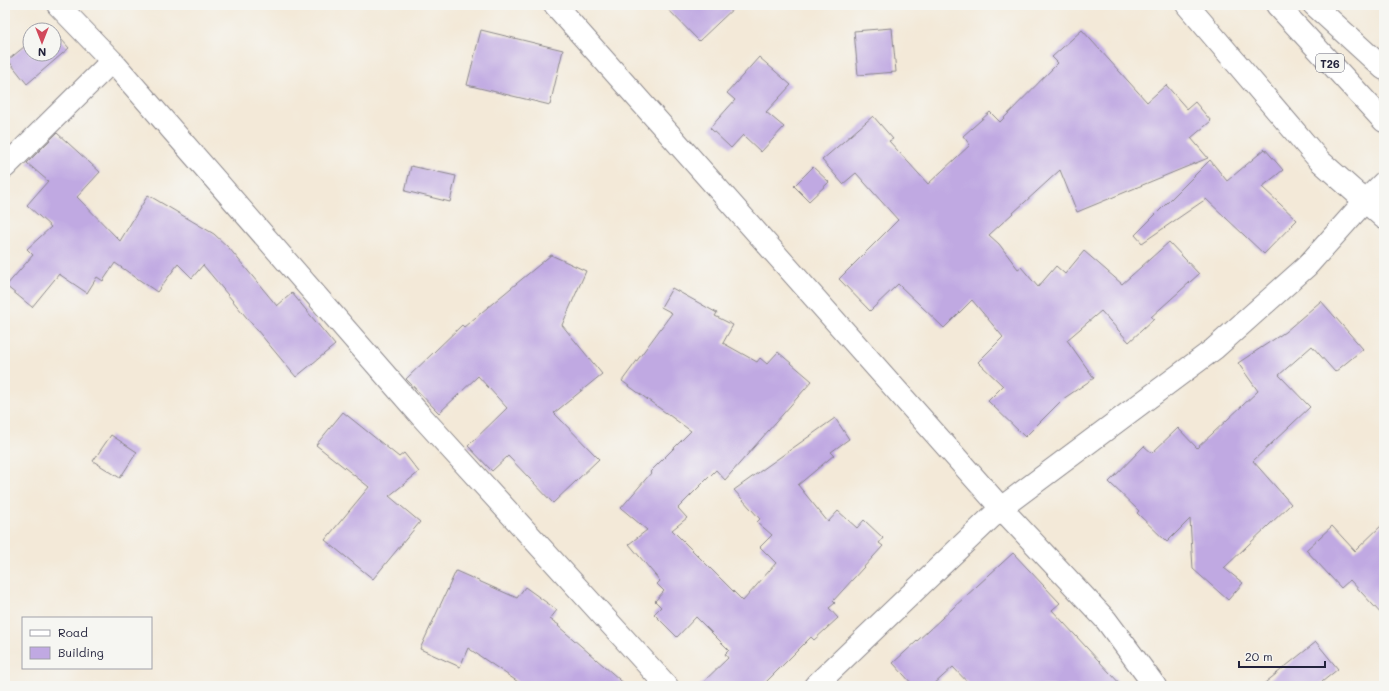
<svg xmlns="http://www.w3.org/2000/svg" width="1389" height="691" viewBox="0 0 1389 691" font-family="Mali,sans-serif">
<rect width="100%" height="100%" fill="#f6f6f2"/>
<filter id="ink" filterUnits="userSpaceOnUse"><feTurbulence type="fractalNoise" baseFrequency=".025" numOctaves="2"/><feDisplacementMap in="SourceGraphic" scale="8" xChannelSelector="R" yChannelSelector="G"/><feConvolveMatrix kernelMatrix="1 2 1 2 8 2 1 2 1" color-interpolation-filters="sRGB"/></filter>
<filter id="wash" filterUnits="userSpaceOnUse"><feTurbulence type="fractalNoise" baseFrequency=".012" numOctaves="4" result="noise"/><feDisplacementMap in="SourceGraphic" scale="16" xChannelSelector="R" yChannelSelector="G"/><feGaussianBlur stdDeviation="0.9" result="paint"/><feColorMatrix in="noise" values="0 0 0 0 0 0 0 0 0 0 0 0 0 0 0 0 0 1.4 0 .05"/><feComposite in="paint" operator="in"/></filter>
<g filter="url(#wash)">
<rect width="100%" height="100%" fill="#f3e9d8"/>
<g id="blocks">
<path fill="#c0a9e2" d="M664,5h73l-38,36z
M892,28l4,44 -38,3 -4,-44z
M481,30l82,20 -13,55 -83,-20z
M1082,30l65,72 19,-17 21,24 8,-7 16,19 -20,17 17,20 -131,54 -17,-42 -71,65 10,9 19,25 3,-2 17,20 18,-21 9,8 19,-23 38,33 47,-42 30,32 -48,43 3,2 -25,23 -28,-31 -34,29 27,38 -31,21 -38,38 -37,-36 15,-15 -25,-24 25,-25 -31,-37 -28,28 -46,-44 -28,27 -31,-32 59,-59 -42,-47 -13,11 -21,-24 51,-44 20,23 -4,2 39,43 42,-39 -7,-9 27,-24 10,10 58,-59 -6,-6z
M54,31l15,17 -42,36 -19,-24 22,-18v12h24z
M759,57l32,28 -25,27 18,15 -23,25 -18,-17 -12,13 -21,-20 25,-28 -8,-7z
M57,133l43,39 -23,25 43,44 28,-46 66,39 15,14 48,58 15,-13 43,52 -39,32 -93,-112 -11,13 -14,-14 -21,28 -42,-29 -12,18 -6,-4 -10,16 -28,-19 -27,33 -26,-21 27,-31 -6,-6 24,-22 -24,-22 21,-24 -21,-18z
M1265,149l18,21 -21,17 35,33 -33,34 -58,-55 -64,44 -7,-8 75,-75 17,21z
M411,166l45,10 -6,26 -45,-11z
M813,167l16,15 -20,19 -15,-15z
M551,255l35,16 -24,54 40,49 -48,39 45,46 -46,44 -45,-47 -16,15 -24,-25 39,-38 -29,-32 -39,37 -33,-34 56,-54 2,2z
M672,288l45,25 -2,3 18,9 -10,18 34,19 3,-4 7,6 11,-12 34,29 -87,99 -9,-10 -38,38 9,10 -15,12 71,71 33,-38 -16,-16 12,-12 -15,-13 3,-3 -26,-29 101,-72 14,21 -18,13 3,3 -36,30 30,37 10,-11 19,17 7,-8 19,18 -4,5 4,3 -50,55 2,2 -6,5 9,10 -24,22 -3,-3 -49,49h-63l29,-28 -3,-4 4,-4 -33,-33 -19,20 -23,-23 7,-7 -6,-6 9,-10 -7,-7 3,-3 -31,-37 18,-14 -26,-22 30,-35 -1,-1 41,-41 -69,-50 50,-68 -11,-6z
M1321,301l42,48 -28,23 -23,-26 -33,29 31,32 -57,54 38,43 -67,64 19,15 -15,17 -35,-31 -3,-50 -23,23 -30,-29 2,-2 -30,-29 35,-36 8,7 26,-25 19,20 61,-57 -20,-28 47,-31z
M343,412l56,45 5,-4 15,19 -30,24 31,26 -47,57 -48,-39 44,-53 -53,-42z
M111,435l26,17 -17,26 -27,-17z
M1384,523v94l-34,-37 -9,8 -35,-38 26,-24 23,25z
M1013,553l47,50 -8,7 70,76h-151l-18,-19 -21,19h-18l-21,-23z
M456,571l61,27 8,-11 32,23 -7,9 9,6 -1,1 69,60h-103l-56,-38 -8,19 -40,-18z
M1316,642l22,27 -21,17h-56z"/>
</g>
</g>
<g filter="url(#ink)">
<use href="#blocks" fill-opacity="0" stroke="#8a868a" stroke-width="1"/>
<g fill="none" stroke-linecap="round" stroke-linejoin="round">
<g stroke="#8a868a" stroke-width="24">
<path id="street" d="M58,5l54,56 310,356 245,269
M555,5l446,503 105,112 49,66
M1187,5l132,155 65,58
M1314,5l70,64
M5,167l107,-106
M815,686l186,-178 213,-159 93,-83 58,-65 19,-19"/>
</g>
<g stroke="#8a868a" stroke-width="24">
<path id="highway" d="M1277,5l107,116"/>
</g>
<use href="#street" stroke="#fff" stroke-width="22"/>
<use href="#highway" stroke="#fff" stroke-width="22"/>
</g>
</g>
<g text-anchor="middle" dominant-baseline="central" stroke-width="4" stroke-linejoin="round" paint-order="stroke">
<rect fill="#f6f6f2" stroke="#626272" stroke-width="1" x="1316" y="54" width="28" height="18" rx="3"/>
<g font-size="11" font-weight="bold" fill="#22223b">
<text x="1330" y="63">T26</text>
</g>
</g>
<rect width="1389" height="691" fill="none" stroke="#f6f6f2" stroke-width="20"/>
<rect x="22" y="617" width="130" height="52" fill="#f6f6f2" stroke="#a1a1a9"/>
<rect x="30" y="630" width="20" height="6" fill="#ffffff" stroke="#a1a1a9"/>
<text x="58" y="637" font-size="12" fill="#22223b">Road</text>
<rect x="30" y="647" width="20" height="12" fill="#c0a9e2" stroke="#a1a1a9"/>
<text x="58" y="657" font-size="12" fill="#22223b">Building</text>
<g transform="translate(42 42) rotate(180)"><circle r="19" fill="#f6f6f2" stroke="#a1a1a9"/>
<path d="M0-3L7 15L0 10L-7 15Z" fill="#d1495b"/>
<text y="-6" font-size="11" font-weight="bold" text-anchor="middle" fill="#22223b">N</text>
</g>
<path d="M1239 661v6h86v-6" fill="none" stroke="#22223b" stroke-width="2"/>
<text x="1245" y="661" font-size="12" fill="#22223b" stroke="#f6f6f2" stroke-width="3" paint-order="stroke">20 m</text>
</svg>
